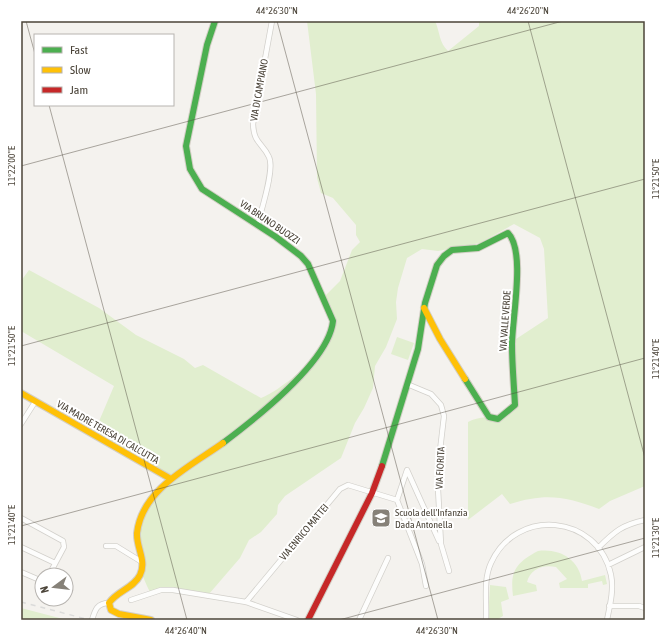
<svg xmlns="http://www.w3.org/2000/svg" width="666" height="641" viewBox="0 0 666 641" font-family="'Asap Condensed',sans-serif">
<rect width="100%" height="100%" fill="#f4f2ee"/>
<path fill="#e1eecf" d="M307,21h128c5,11 4,22 13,30l31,-25v-5h166v465l-35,15 -11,8c-34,-13 -54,-16 -89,-5l-8,-10 -34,26v-98c11,-6 24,-4 35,-9 20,-8 6,-33 6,-47 1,-8 3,-17 4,-25l35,-23 -4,-69 -4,-11 -26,-14 -34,19 -42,8 -16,-2 -15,9 -9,30 -2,14 1,17 -11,28 -11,19 -2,22 -9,20 -9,15 -14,35 -56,38 -7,9 -1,9 -16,18 -12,8 -9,18 -31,36 -17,-2h-42c-13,-25 -20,-56 -5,-81 6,-11 16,-20 23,-30l-29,-25 -45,-23 20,-47 -93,-55v-50l8,-11 70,38 37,27 48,24 11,9 8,-3 58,33c21,-8 67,-46 70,-70 1,-10 -5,-20 -9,-29l18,-18 12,-31 8,-8 -4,-7v-10l-23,-27 -12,-5 -4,-15 -1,-84z
M397,337l17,6 -6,17 -17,-6z
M538,551c21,-3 41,8 44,30l23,-6 2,9 -4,1 -1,-4 -14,3v4h-28l-1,-5 8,-4 -11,-12c-13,-3 -26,2 -29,15l9,3 1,6 -24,5c-3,-24 2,-33 25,-45z
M490,585l16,2 3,12 -8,3 2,14 -7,4h-8z
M21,608l46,12h-46z"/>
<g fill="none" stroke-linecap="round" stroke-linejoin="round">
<g stroke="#d2d0cb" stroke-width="6">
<path id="street" d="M258,224c3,-14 17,-55 11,-67 -7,-15 -15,-13 -16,-33l19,-103
M407,384l24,10 10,11 3,11 -5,43 -1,30 3,55 8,27
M21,424l14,-22
M397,500l10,-30 32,71
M21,518l42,23 1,6 -15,28
M106,546h10l26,16
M21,547l34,16
M598,548c17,-17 24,-23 47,-28
M608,565l37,-18
M21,572l21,9
M131,600l30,-10h12l73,12 51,18
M246,602l94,-113 8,-4 49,15 25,64 4,22
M609,606h30l6,2
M92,620c3,-10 5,-17 17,-17
M359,620l29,-62
M486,620c1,-18 -3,-40 5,-57 25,-56 107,-49 120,12 3,15 -1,30 -4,45"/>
</g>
<g stroke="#d3cfc5" stroke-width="8">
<path id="fast" d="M215,21l-8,24 -21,101 4,23 12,20 74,48 25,19 7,8 25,57c-4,41 -78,98 -110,122
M382,466l36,-117 7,-46 12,-38 7,-9 8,-6 26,-2 30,-15c18,18 4,86 4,111 0,20 2,41 3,61l-17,14 -9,-2 -24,-38"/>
</g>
<g stroke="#d3cfc5" stroke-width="8">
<path id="slow" d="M424,308l16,31 25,40
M21,393l150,86
M151,620l-32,-6 -8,-4 -2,-7c8,-12 25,-15 31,-28 7,-14 -4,-28 -3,-42 5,-44 54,-67 86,-90"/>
</g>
<g stroke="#d3cfc5" stroke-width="8">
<path id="jam" d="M308,620l64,-127 10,-27"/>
</g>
<use href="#street" stroke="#fdfdfc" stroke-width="4.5"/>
<use href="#fast" stroke="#4caf50" stroke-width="6"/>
<use href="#slow" stroke="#ffc107" stroke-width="6"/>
<use href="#jam" stroke="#c62828" stroke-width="6"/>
<path stroke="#dbdbda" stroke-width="1.5" stroke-dasharray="5 5" stroke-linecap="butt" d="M21,602l69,18"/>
</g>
<path fill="none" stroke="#4b4439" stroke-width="1" stroke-opacity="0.45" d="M26,21l9,33M277,21l161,599M528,21l117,437M49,105l138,515M21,166l542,-145M21,346l624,-167M21,526l624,-168M339,620l306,-82"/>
<defs>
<g id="school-square" transform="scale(1)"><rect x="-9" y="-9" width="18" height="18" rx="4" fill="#868178" stroke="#fff"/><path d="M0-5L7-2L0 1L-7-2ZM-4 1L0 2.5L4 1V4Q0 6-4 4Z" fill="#fff"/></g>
</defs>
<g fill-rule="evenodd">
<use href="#school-square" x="381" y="518"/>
</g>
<g text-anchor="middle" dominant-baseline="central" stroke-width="4" stroke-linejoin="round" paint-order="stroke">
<g font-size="10" fill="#4b4439" stroke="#fff">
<text transform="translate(259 90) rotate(-80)">VIA DI CAMPIANO</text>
<text transform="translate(270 222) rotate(34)">VIA BRUNO BUOZZI</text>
<text transform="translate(505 321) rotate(-86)">VIA VALLE VERDE</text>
<text transform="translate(108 432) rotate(30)">VIA MADRE TERESA DI CALCUTTA</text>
<text transform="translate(440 468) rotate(-87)">VIA FIORITA</text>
<text transform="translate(304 532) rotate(-50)">VIA ENRICO MATTEI</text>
</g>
<g font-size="10" fill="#4b4439" stroke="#fff" text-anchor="start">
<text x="395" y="512">Scuola dell'Infanzia<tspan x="395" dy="12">Dada Antonella</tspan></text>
</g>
</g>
<rect width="666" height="641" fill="none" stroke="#ffffff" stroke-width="44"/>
<rect x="34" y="34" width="140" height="72" fill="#ffffff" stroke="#b7b4b0"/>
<rect x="42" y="47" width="20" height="6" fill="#4caf50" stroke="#b7b4b0"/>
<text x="70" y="54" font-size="12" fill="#4b4439">Fast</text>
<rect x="42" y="67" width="20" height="6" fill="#ffc107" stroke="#b7b4b0"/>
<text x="70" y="74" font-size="12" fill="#4b4439">Slow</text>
<rect x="42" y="87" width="20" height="6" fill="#c62828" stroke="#b7b4b0"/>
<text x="70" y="94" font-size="12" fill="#4b4439">Jam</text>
<g transform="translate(54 587) rotate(255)"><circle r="19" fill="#ffffff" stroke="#b7b4b0"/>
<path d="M0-3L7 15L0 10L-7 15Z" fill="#868178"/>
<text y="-6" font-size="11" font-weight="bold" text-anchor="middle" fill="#4b4439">N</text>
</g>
<rect x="22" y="22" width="622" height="597" fill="none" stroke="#4b4439" stroke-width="1.5"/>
<g font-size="10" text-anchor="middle" fill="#4b4439">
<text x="277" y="14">44°26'30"N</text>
<text x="528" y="14">44°26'20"N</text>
<text transform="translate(11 166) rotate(-90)" y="4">11°22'00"E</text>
<text transform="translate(655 179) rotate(-90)" y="4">11°21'50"E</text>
<text transform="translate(11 346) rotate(-90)" y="4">11°21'50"E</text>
<text transform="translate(655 359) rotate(-90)" y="4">11°21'40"E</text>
<text transform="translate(11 525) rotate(-90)" y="4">11°21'40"E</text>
<text transform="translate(655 538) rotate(-90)" y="4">11°21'30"E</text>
<text x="186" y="634">44°26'40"N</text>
<text x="437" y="634">44°26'30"N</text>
</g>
</svg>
